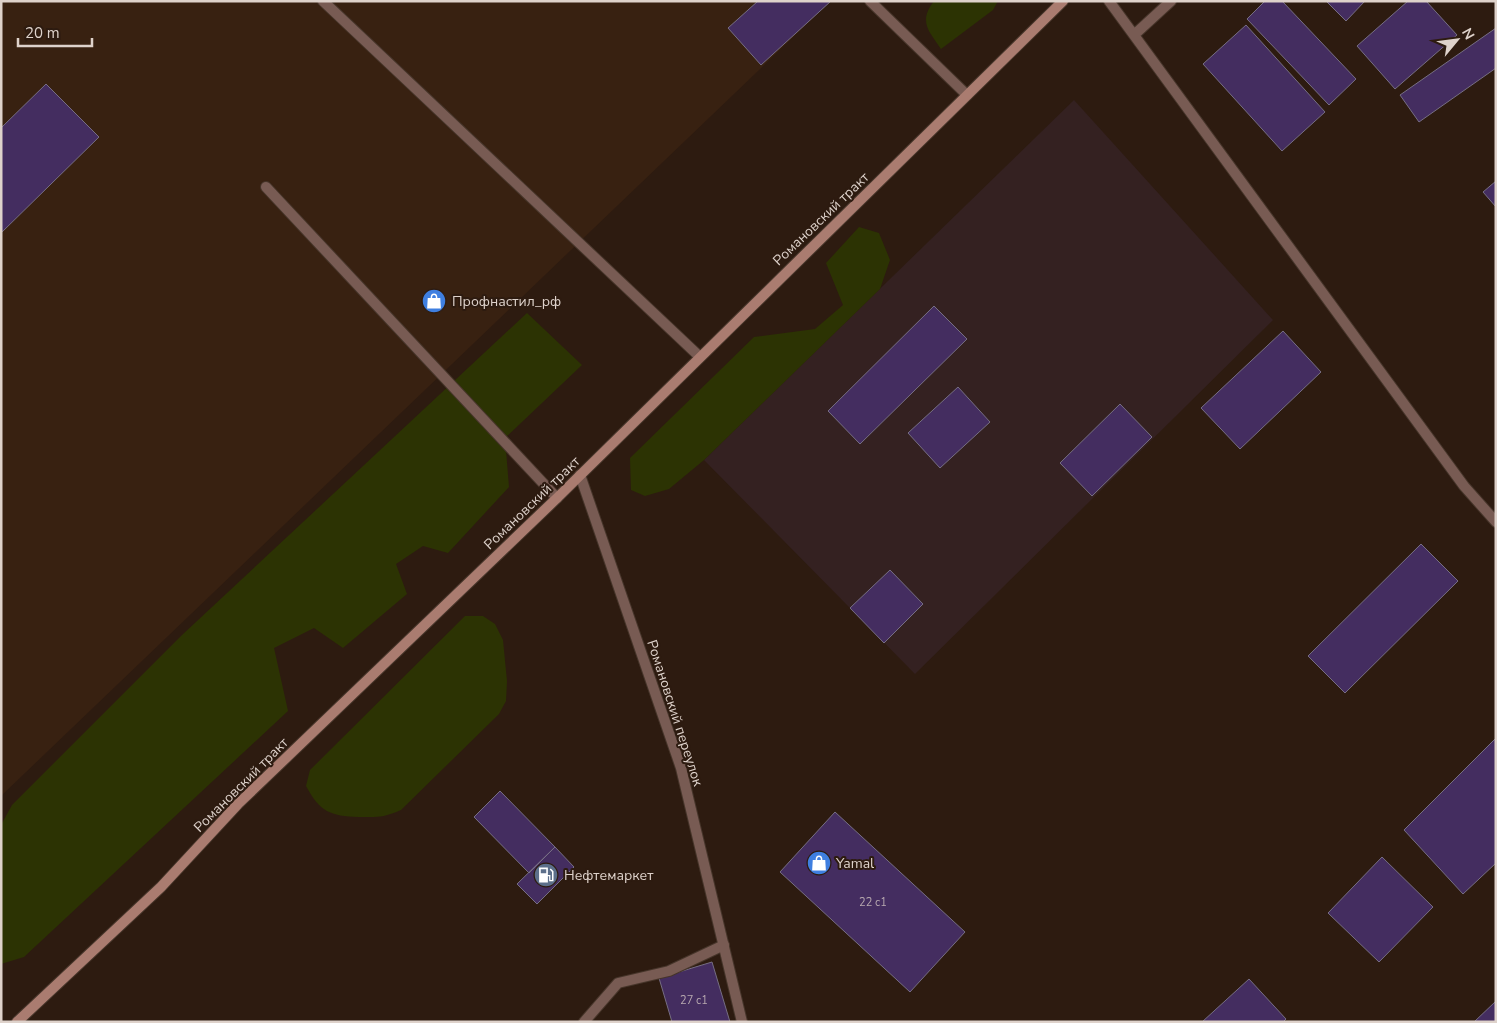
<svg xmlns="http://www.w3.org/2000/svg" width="1497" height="1023" viewBox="0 0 1497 1023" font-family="'Nunito Sans',sans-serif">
<rect width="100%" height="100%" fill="#2d1b10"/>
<path fill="#342121" d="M1074,100l199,220 -358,354 -211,-214z"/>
<path fill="#382111" d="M1,1h830l-830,795z"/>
<path fill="#2c3303" d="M934,1h64l-5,9 -52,39c-12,-18 -23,-27 -7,-48z
M859,227l20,6 11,27 -10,29 -176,171 -35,29 -24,7 -14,-6 -1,-32 124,-121 61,-8 28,-24 -17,-42z
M527,313l55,52 -77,73 4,49 -61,66 -25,-7 -27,18 11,30 -64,54 -29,-20 -40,20 14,63 -264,246 -23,7v-139l11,-20 170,-170z
M465,616h18l12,8 8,16 4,41 -1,20 -7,13 -98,96c-19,8 -22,7 -42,7 -29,-1 -39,-5 -53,-31l4,-16z"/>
<path fill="#442d60" stroke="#766e83" d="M758,1h73l-70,64 -33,-37z
M1265,1h17l74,78 -27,26 -82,-86z
M1326,1h39l-19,20z
M1408,1h18l31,34 -62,54 -38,-43z
M1246,25l79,87 -43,39 -79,-87z
M1496,28v40l-77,54 -19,-27z
M46,84l53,53 -98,96v-105z
M1496,181v26l-13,-15z
M934,306l33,33 -107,105 -32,-33z
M1283,331l38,41 -81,77 -39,-41z
M958,387l32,35 -50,46 -32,-35z
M1120,404l32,33 -60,59 -32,-33z
M1421,544l37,37 -113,112 -37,-37z
M890,570l33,34 -39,39 -34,-35z
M1496,738v125l-33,31 -59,-64z
M500,791l55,56 -26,26 -55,-56z
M835,812l130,120 -55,60 -130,-120z
M555,847l19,20 -37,37 -20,-20z
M1382,857l51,50 -54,55 -51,-49z
M712,962l18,60h-58l-13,-44z
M1249,979l37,40 -3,3h-81z
M1496,1001v21h-22z"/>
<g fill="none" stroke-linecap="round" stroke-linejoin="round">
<g stroke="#46352a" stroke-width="12">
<path id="lane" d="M870,1l97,94
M1109,1l355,485 32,36
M1134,35l37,-34
M266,187l291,311
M584,1022l34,-39 51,-12 55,-26"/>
</g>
<g stroke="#46352a" stroke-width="12">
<path id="street" d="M323,1l377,356
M580,475l101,293 61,254"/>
</g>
<g stroke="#46352a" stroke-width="12">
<path id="secondary" d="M17,1022l144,-135 77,-83 319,-306 506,-497"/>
</g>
<use href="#lane" stroke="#785b53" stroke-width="10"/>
<use href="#street" stroke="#785b53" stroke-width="10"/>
<use href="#secondary" stroke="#aa7c70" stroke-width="10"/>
</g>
<defs>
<g id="shop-disc" transform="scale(1.25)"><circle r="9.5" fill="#3f7fe0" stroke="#2d1b10"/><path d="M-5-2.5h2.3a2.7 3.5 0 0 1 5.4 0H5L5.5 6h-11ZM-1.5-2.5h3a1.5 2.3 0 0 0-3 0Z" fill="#fff"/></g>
<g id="fuel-disc" transform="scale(1.25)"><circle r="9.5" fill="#5c6f8a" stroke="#2d1b10"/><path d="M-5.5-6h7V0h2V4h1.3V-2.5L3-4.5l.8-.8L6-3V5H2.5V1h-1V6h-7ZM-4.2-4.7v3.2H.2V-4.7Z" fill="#fff"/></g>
</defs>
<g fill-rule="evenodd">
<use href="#shop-disc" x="434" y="301"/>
<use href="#shop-disc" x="819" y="863"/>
<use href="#fuel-disc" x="546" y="875"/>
</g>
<g text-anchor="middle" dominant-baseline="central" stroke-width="4" stroke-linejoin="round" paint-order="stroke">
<g font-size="11" fill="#b8a9b0">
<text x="873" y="902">22 с1</text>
<text x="694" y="1000">27 с1</text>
</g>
<g font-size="14" fill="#ded2cb" stroke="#2d1b10">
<text transform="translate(821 219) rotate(-44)">Романовский тракт</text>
<text transform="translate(532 503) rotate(-44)">Романовский тракт</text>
<text transform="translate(675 713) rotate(72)">Романовский переулок</text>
<text transform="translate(241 785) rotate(-45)">Романовский тракт</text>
</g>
<g font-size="14" fill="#ded2cb" stroke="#2d1b10" text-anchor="start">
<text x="452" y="301">Профнастил_рф</text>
<text x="836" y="863">Yamal</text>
<text x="564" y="875">Нефтемаркет</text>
</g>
</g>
<rect width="1497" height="1023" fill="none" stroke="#ded2cb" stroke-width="5"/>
<g transform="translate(1457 40) rotate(61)" stroke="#2d1b10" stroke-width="4" paint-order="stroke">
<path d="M0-4L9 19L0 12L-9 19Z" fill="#ded2cb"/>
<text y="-8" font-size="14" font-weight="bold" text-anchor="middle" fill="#ded2cb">N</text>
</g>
<path d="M18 38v8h74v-8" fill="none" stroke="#ded2cb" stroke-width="2.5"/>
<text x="25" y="38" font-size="15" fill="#ded2cb" stroke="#2d1b10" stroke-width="4" paint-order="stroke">20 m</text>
</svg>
